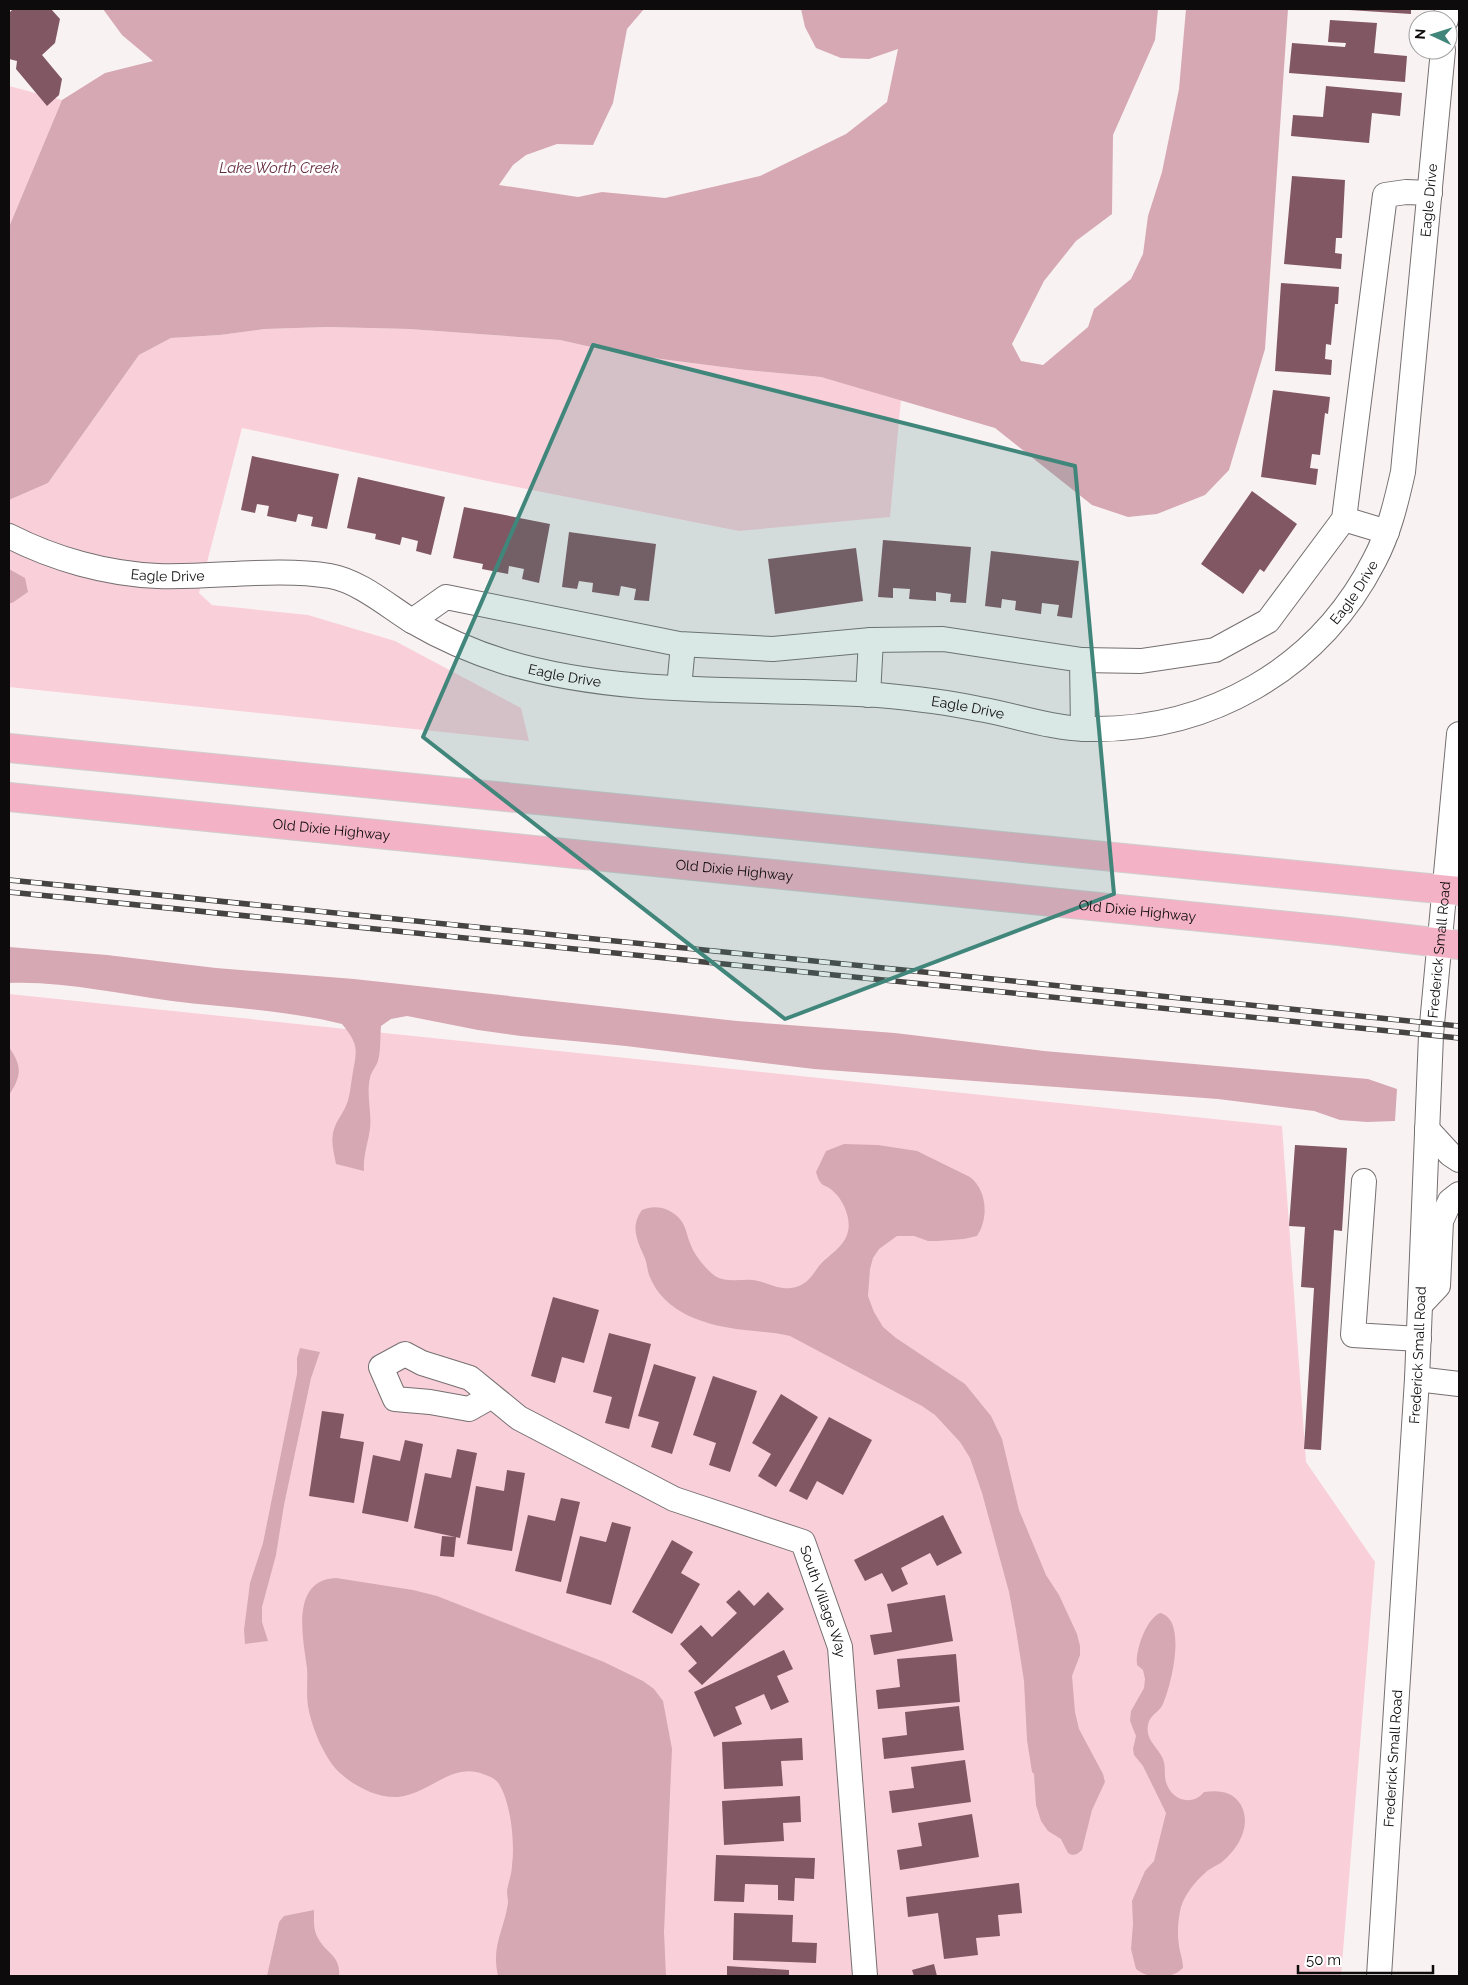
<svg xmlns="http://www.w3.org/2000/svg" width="1468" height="1985" viewBox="0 0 1468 1985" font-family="Raleway,sans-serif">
<rect width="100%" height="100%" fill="#f9f2f3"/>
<path fill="#f9d0da" d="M9,86l53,14 -53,127z
M328,327l81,2 151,11 62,14 124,16 75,7 80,22 -11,118 -151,14 -247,-49 -250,-54 -43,165 13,12 96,10 87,26 126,67 8,33 -520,-54v-187l39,-17 91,-128 32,-17 49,-3 45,-6z
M9,994l1273,132 24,336 69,100 -34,414h-1332z"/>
<path fill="#d6a8b3" d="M103,9h541l-17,20 -14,74 -20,42 -36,-1 -31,11 -13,10 -14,20 79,12 24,-5 63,6 95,-22 86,-42 41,-32 11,-53 -29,10 -28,-1 -25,-10 -11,-21 -4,-18h357l-3,31 -42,95 -1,79 -36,27 -32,40 -32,63 9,17 22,4 45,-38 6,-18 37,-30 12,-25 5,-38 14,-44 17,-83 7,-80h102l-23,340 -36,121 -24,25 -48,19 -29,3 -36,-12 -97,-77 -174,-51 -75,-7 -124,-16 -62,-14 -151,-11 -81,-2 -63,2 -45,6 -49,3 -32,17 -91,128 -39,17v-273l53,-127 43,-27 48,-12 -31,-26z
M9,569l16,9 3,14 -16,11h-3z
M9,947l98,8 109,13 138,11 383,42 158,12 149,18 324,28 29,10 -2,32 -28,1 -27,-2 -26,-9 -96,-12 -404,-30 -188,-23 -105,-10 -43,-6 -71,-14 -16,3 -10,7c-1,11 0,24 -3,35 -2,6 -7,11 -8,17 -4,17 2,34 0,51 -2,14 -7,27 -6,42l-28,-7c-2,-10 -5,-21 -3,-31 2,-10 8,-17 12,-25 5,-10 5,-19 7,-30 4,-27 9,-31 -10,-54 -56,-14 -113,-16 -170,-23 -54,-7 -108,-20 -163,-18z
M9,1047c13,19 13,28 0,48z
M844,1144l34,1 39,6 53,26c17,13 19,41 7,59l-13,3 -27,2h-9l-14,-5h-17l-18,13 -6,9 -3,11 -2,27 6,16 9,15 13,11 69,46 26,32 11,23 17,71 27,65 13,20 18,39 3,12v9l-8,21 3,36 4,17 24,45 2,8 -13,28 -10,40 -5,4 -5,1 -4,-2 -7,-14 -13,-8 -7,-10 -5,-16 -2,-31 -2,-2 -5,-32 -3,-59 -8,-51 -7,-38 -27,-99 -12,-35 -10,-16 -25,-27 -13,-9 -132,-70c-15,-4 -30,-4 -45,-6 -38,-4 -81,-16 -96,-55 -2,-6 -2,-13 -5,-19 -7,-16 -14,-30 -2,-46 12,-5 25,-3 35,6 9,8 9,17 13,27 4,12 15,25 25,33 12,7 25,3 37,4 13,1 25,10 38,8 6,0 12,-3 17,-7 5,-4 8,-10 12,-15 9,-11 26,-19 29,-35 3,-12 -4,-29 -13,-38 -10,-11 -14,-3 -19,-21l10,-21z
M300,1348l20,4 -9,26 -27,127 -8,50 -14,52v15l6,19 -23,3 -1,-14 6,-47 13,-40 34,-169v-16z
M336,1578l77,12 24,6 167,66 39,19 11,8 9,12 9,48 -8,183 2,44h-168c-7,-31 6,-45 10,-73 0,-4 -1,-8 -1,-12 1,-8 5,-17 5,-26 3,-22 -1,-62 -13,-81 -3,-5 -10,-8 -16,-10 -31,-12 -54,20 -85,23 -20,1 -43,-10 -58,-24 -15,-13 -29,-47 -32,-67 -2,-13 0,-26 -1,-38 -4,-30 -17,-88 29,-90z
M1160,1613c28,6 11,73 3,91 -4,9 -13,10 -15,21 -3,15 10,22 15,34 3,8 1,16 3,23 5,18 26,25 38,10 15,-2 29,-1 37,13 11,21 -3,44 -19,57 -6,4 -12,6 -17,11 -10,9 -20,21 -24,34 -3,12 -4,26 -2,39 1,7 4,14 4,22 -12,12 -35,11 -47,1l-5,-20 2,-25 -1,-23 13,-30 9,-10 12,-48 -23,-47 -9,-11 -1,-6 3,-13 -6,-15 1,-10 13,-23 1,-9 -2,-9 -6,-5c-2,-14 9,-46 23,-52z
M314,1910c0,9 -1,20 4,28 8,16 23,17 21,38h-72l12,-54 5,-6z"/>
<path fill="#805762" d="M13,9h38l9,10 -5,24 -13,12 20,24 -3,16 -12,11 -31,-37 1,-8 -8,-2v-46z
M1349,9h62v5l-62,-4z
M1330,20l47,3 -3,30 33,3 -2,26 -116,-9 3,-30 53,4 1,-4 -18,-1z
M1326,86l76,7 -2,23 -28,-3 -3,30 -78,-7 2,-21 30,2z
M1292,176l53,4 -3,58h-6l-1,15 7,1 -1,15 -57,-5z
M1281,283l58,4 -1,17h-3l-4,41 -5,-1 -1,15 7,1 -1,15 -56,-4z
M1273,390l57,7 -2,17 -3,-1 -5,42 -8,-1 -2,14 8,1 -2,16 -55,-8z
M252,456l87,18 -12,55 -16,-3 2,-9 -15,-3 -2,8 -29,-6 2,-10 -12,-2 -2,9 -14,-3z
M358,477l87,20 -14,58 -15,-4 2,-10 -16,-4 -2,8 -25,-6 1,-5 -29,-6z
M1252,491l45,33 -33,48 -4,-3 -17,25 -42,-30z
M464,507l86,17 -11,59 -17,-4 2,-10 -15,-3 -1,8 -26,-5 1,-5 -30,-6z
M569,532l87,12 -7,57 -15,-1 2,-11 -15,-3 -2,10 -27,-4 1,-9 -14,-2 -2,8 -15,-2z
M883,540l88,7 -5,56 -16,-1 1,-8 -15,-2v9l-27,-2 1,-10 -17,-1v10l-15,-1z
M856,548l7,53 -88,13 -7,-55z
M991,551l88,10 -7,57 -15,-2 2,-11 -17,-2 -1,11 -26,-4 1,-9 -14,-2 -1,9 -16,-2z
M1295,1145l52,3 -5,83 -8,-1 -13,220 -17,-1 10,-161 -13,-1 4,-60 -16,-1z
M553,1297l46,13 -15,53 -22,-6 -7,26 -24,-7z
M609,1333l42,11 -22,85 -24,-6 7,-26 -19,-5z
M654,1364l42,13 -24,77 -21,-7 8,-25 -21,-6z
M713,1376l44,15 -27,81 -21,-7 7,-22 -23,-8z
M781,1394l37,23 -42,70 -18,-11 13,-22 -19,-11z
M322,1411l22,3 -4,24 24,4 -10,61 -45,-7z
M829,1417l43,23 -29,55 -26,-14 -10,19 -18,-9z
M405,1440l18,4 -15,78 -46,-9 11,-58 27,6z
M457,1449l20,4 -17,85 -46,-10 11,-55 26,5z
M507,1470l18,3 -13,78 -45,-7 9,-58 28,5z
M561,1498l19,4 -19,80 -46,-11 13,-56 27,6z
M943,1515l19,38 -25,13 -7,-13 -29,15 7,16 -16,8 -10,-19 -17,8 -11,-21z
M612,1522l19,5 -20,78 -45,-12 14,-57 26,6z
M442,1536l14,1 -2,20 -14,-1z
M672,1540l21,12 -12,21 19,11 -28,50 -40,-22z
M739,1590l15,16 14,-14 16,17 -82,76 -14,-14 9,-8 -17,-19 21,-19 11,12 25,-24 -11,-11z
M945,1595l8,46 -79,14 -4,-20 22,-3 -5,-28z
M784,1650l9,19 -16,7 12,26 -18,8 -7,-16 -29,13 7,17 -28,13 -20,-45z
M956,1654l4,48 -82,7 -2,-19 24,-3 -3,-28z
M959,1706l5,44 -80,9 -2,-21 25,-3 -2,-23z
M802,1738l1,22 -22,1 2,25 -59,3 -2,-47z
M965,1760l6,42 -79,11 -3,-22 25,-3 -3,-21z
M800,1796l1,26 -18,1 1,18 -60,4 -2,-44z
M972,1814l7,43 -79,13 -3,-20 25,-4 -4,-23z
M716,1855l99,3 -1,21 -19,-1 -1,23 -16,-1v-15l-33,-1 -1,18 -30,-1z
M1019,1883l3,30 -24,2 2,21 -24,2 2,17 -34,4 -6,-46 -30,4 -2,-20z
M734,1913l59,2 -1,27 25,1 -1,20 -83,-3z
M934,1964l3,12h-23l-2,-6z
M727,1966l62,4v6h-62z"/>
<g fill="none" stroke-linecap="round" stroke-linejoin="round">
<g stroke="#756f70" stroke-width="26">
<g id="minor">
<path d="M1446,20l1,-11"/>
<path d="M1344,519l43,13"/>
<path id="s1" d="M9,536c45,23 98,38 149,40 56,2 118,-9 172,0 29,5 58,30 82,45 29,17 61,31 93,41 121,36 249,25 373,33 34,3 68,7 101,14 35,6 71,19 107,20 122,3 232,-59 288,-168 15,-28 22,-58 29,-89l40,-422"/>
<path d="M412,621l34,-24 233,47 94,5 98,-9 72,-1 139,21 1,69"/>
<path d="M1082,660l59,1 74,-11 53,-29 76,-102 41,-324 21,-3 24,1"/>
<path d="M679,688l4,-43"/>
<path d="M868,695l3,-55"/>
<path d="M1427,1129l23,25 9,6"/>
<path d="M1364,1181l-11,154 66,4"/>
<path d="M1420,1305l18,-19 3,-65 9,-20 9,-7"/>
<path d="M1417,1379l42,5"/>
<path id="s2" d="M492,1396l-23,13 -39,-7 -35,-3 -14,-32 24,-13 17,9 48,15 49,40 155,81 129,43 37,105 25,329"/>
<path id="s3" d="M1379,1976l38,-597 14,-344 28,-301"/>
</g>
</g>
<g stroke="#cfcece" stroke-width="30">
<g id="major">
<path d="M9,748l1450,143"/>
<path id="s4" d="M9,797l1330,134 120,14"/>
</g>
</g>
<use href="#minor" stroke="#fff" stroke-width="24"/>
<use href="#major" stroke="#f4b2c6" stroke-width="28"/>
<g stroke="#464343" stroke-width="5.5">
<path id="rail" d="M9,880l1450,146
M9,892l1450,146"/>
</g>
<use href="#rail" stroke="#fff" stroke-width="4" stroke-dasharray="11" stroke-linecap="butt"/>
</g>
<path fill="#41867b" fill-opacity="0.2" stroke="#41867b" stroke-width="4" stroke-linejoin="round" d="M593,345l482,121 39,428 -329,125 -362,-282z"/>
<g text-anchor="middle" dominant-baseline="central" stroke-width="5" stroke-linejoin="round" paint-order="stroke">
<g font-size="14" fill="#0d0b0b" stroke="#fff">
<text stroke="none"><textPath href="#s1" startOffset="1829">Eagle Drive</textPath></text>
<text stroke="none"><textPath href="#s1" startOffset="165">Eagle Drive</textPath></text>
<text stroke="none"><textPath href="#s1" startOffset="1425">Eagle Drive</textPath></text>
<text stroke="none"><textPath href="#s1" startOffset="585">Eagle Drive</textPath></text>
<text stroke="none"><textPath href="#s1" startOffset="990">Eagle Drive</textPath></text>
<text stroke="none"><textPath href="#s4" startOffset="324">Old Dixie Highway</textPath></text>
<text stroke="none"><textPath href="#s4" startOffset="729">Old Dixie Highway</textPath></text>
<text stroke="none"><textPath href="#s4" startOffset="1134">Old Dixie Highway</textPath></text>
<text stroke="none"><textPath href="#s3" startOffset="1028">Frederick Small Road</textPath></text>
<text stroke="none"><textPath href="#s3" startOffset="622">Frederick Small Road</textPath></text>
<text stroke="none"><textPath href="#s2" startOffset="670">South Village Way</textPath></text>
<text stroke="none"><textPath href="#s3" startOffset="218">Frederick Small Road</textPath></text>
</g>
<g font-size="15" font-style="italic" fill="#63293c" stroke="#fff">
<text x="279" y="168">Lake Worth Creek</text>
</g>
</g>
<rect width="1468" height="1985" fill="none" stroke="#0d0b0b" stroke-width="20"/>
<g transform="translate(1433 35) rotate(274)"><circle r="24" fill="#ffffff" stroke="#9e9d9d"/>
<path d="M0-4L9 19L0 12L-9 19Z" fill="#41867b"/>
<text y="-8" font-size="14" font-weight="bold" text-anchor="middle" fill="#0d0b0b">N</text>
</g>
<path d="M1298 1965v8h135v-8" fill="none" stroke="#0d0b0b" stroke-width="2.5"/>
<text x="1306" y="1965" font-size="15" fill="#0d0b0b" stroke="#ffffff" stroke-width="4" paint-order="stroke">50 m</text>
</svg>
